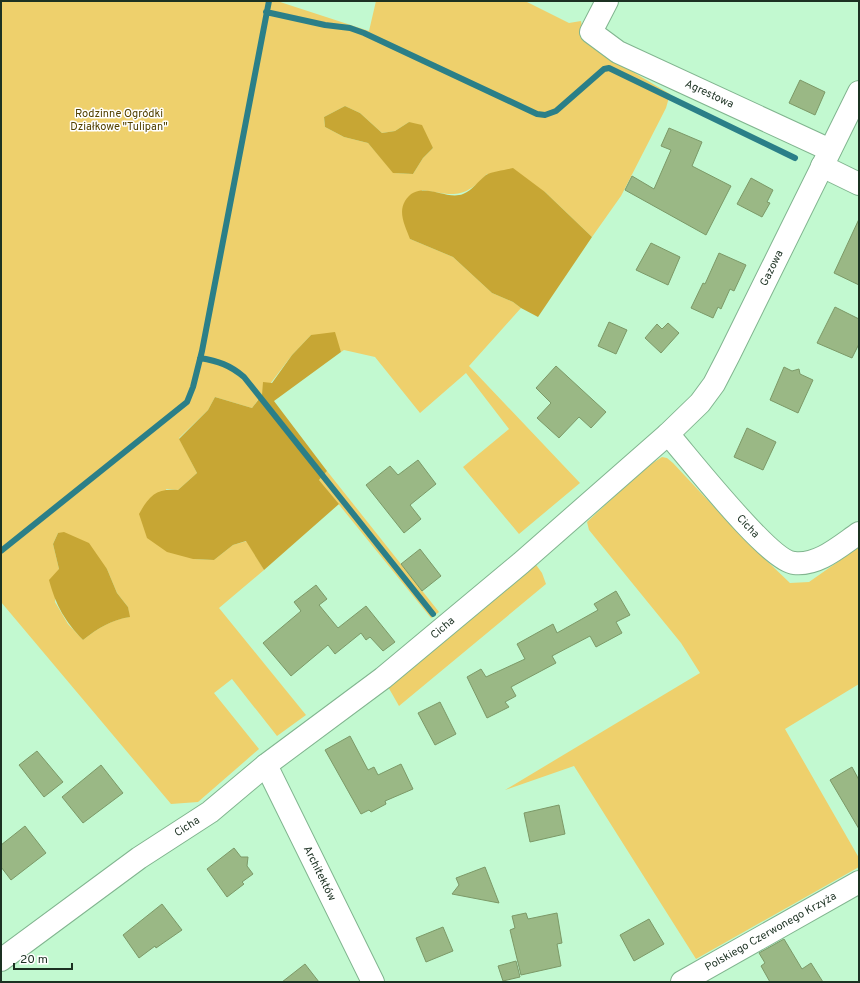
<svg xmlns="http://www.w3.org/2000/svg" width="860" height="983" viewBox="0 0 860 983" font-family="Overpass,sans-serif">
<rect width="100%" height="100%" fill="#c2f9d0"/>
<path fill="#eed06c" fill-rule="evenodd" d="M1,1h276l92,30 7,-30h149l44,22 12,-2 3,18 17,14 69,41 -4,14 -45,88 -29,41 -47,-45 -58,-18c-24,26 -33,21 -65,16l-12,49 43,18 39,36 21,9 8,6 -52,58 111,117 -61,51 -56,-67 46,-38 -43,-56 -46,40 -45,-56 -31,-7 -3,2 -3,-7 -27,-10 -19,20 -40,53 -37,-11 -7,13 -29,28 18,35 -19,17 -12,-1 27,70 21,1 19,-15 14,-4 17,29 -45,38 87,107 -29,21 -45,-57 -18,14 45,56 -61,53 -27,2 -170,-202zM345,106l15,7 22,20 13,-2 14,-9 24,26 -10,10 -10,16 -19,-1 -26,-30 -24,-6 -19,-10 -1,-10zM58,533l49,36 10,24 11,14 1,10c-18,3 -31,11 -46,23l-15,-16 -13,-22 4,-33 -6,-25z
M662,457l5,1 6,5 72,77 45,43 19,-1 50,-35v137l-74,45 74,129v9l-163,92 -122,-193 -69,24 195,-117 -19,-30 -92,-113 -2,-8 58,-54z
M327,471l112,141 -8,6 -112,-138z
M534,562l8,11 4,11 -147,122 -12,-21z"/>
<path fill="#c7a634" d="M345,106l15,7 22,20 13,-2 14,-9 13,3 11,23 -10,10 -10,16 -20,-1 -25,-30 -24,-6 -19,-10 -1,-10z
M513,168l32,24 47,45 -54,80 -17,-9 -8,-6 -21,-9 -39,-36 -43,-18c-5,-13 -12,-26 -5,-38 14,-23 40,0 58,-7 10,-4 15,-13 23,-19 7,-4 20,-5 27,-7z
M335,332l6,20 -67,49 53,70 -8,9 20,24 -75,66 -18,-29 -13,4 -19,15 -21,-1 -26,-7 -20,-14 -8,-24c10,-18 17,-26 39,-24l19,-17 -18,-34 29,-29 7,-13 37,11 10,-13 1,-13 9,1 20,-28 19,-20z
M64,532l25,11 18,26 10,24 11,14 2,10c-19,3 -32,11 -47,23 -18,-19 -27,-34 -34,-60l10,-11 -6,-25 5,-11z"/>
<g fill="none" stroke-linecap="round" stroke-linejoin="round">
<path stroke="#2b7f88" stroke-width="6" d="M266,12l59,13 25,3 14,5 173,81 8,1 11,-4 48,-42 5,-1 186,90
M200,358c18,3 30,7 44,19l189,237
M1,551l186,-149 6,-15 9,-36 67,-350"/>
</g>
<path fill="#9ab885" stroke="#7c9967" d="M800,80l25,12 -10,23 -26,-12z
M669,128l33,14 -10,24 39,20 -25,49 -81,-45 7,-14 22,13 17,-39 -10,-4z
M751,178l22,12 -6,12 3,1 -8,14 -25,-13z
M859,219v66l-25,-12z
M651,243l29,14 -12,28 -32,-15z
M719,253l27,12 -12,26 -4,-2 -9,20 -3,-2 -5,11 -22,-10 12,-25 2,1z
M835,307l24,12v25l-7,14 -35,-15z
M609,322l18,8 -11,24 -18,-8z
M668,323l11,10 -18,20 -16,-15 12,-14 5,5z
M556,366l50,46 -15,16 -12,-11 -20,21 -22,-20 14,-15 -15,-15z
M784,367l8,4 7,-2 1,5 13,6 -15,33 -28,-13z
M747,428l29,14 -13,28 -29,-13z
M418,460l18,24 -26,21 11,14 -17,14 -38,-48 24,-19 8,9z
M420,549l21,27 -19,15 -21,-27z
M316,585l11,14 -8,6 19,23 28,-22 29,36 -12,9 -13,-14 -4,3 -5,-7 -26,21 -7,-9 -37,31 -28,-33 38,-32 -7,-9z
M616,591l14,24 -14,7 6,11 -26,14 -6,-11 -38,20 4,7 -45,24 5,9 -11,6 4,5 -22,11 -20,-41 14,-8 5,8 39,-18 -8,-15 36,-20 4,9 41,-23 -4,-6z
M440,702l16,32 -21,11 -17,-32z
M350,736l18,34 6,-3 4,8 23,-11 12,25 -28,12 1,3 -15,8 -2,-2 -8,4 -36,-64z
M37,751l26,31 -19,15 -25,-32z
M101,765l22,28 -40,30 -21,-26z
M852,767l7,13v49l-29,-49z
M559,805l6,29 -35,8 -6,-29z
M25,826l21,27 -35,27 -10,-13v-22z
M234,848l7,9h7l-1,9 6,8 -11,8 2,2 -17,13 -20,-28z
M485,867l14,36 -47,-9 7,-9 -3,-7z
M162,904l20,26 -26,18 -1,-2 -16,12 -16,-23z
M526,913l2,6 29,-6 5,30 -5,1 4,22 -40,9 -11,-45 5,-2 -3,-12z
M649,919l15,25 -30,17 -14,-26z
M443,927l10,24 -27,11 -10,-24z
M784,939l18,30 9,-6 12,19h-53l-9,-16 4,-3 -6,-10z
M516,961l4,16 -17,4 -5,-15z
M305,964l14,18h-37z"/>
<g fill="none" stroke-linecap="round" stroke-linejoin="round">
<g stroke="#81b58f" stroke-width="24">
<g id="minor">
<path id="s1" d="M607,1l-16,31 27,20 212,98"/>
<path d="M822,166l37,18"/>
<path id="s2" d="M668,434c21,24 101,127 126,129 24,3 46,-17 65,-30"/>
<path id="s3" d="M266,765l107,217"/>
<path id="s4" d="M1,960l138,-102 71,-46 56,-47 117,-87 138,-115 147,-129 32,-31 14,-19 15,-29 130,-263"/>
<path id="s5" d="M682,982l177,-100"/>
</g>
</g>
<use href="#minor" stroke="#fff" stroke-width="22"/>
</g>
<g text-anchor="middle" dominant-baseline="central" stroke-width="3" stroke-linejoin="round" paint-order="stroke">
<g font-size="11" fill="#1c3122" stroke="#fff">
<text stroke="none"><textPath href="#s1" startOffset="169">Agrestowa</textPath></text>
<text stroke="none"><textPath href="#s4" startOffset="1048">Gazowa</textPath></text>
<text stroke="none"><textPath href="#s2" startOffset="122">Cicha</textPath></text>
<text stroke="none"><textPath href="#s4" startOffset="553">Cicha</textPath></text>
<text stroke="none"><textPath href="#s4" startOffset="229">Cicha</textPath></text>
<text stroke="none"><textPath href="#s3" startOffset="121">Architektów</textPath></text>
<text stroke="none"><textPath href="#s5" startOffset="102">Polskiego Czerwonego Krzyża</textPath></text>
</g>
<g font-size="11" fill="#524100" stroke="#fff">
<text x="119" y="114">Rodzinne Ogródki<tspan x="119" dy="13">Działkowe "Tulipan"</tspan></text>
</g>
</g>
<rect width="860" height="983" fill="none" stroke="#1c3122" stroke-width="4"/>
<path d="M14 963v6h58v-6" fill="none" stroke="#1c3122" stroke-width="2"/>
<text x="20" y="963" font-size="12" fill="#1c3122" stroke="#ffffff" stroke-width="3" paint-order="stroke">20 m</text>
</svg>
